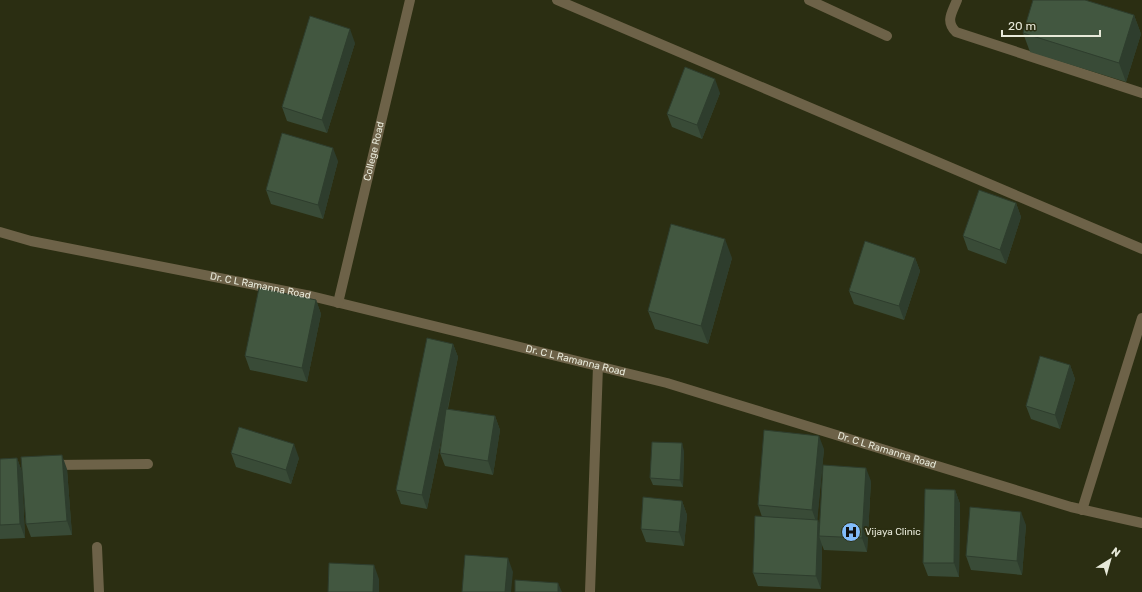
<svg xmlns="http://www.w3.org/2000/svg" width="1142" height="592" viewBox="0 0 1142 592" font-family="Rubik,sans-serif">
<rect width="100%" height="100%" fill="#2b2e12"/>
<g fill="none" stroke-linecap="round" stroke-linejoin="round">
<g stroke="#6d6248" stroke-width="10">
<path d="M557,0l585,249"/>
<path d="M809,0l78,36"/>
<path d="M957,0c-5,13 -12,21 -1,32l186,61"/>
<path id="s1" d="M0,232l31,9 280,55 356,87 404,124 71,16"/>
<path id="s2" d="M338,303l72,-303"/>
<path d="M54,465l94,-1"/>
<path d="M1082,510l60,-192"/>
<path d="M97,547l2,45"/>
<path d="M590,592l8,-226"/>
</g>
</g>
<path fill="#394b37" d="M1134,15l7,19 -15,48 -96,-30 -7,-19z
M355,43l-28,90 -40,-12 -5,-14z
M720,93l-18,46 -30,-12 -5,-13z
M338,161l-15,58 -52,-15 -5,-14z
M1016,203l5,14 -15,47 -38,-14 -5,-14z
M732,258l-24,86 -53,-15 -7,-18z
M915,258l5,13 -16,49 -50,-16 -5,-13z
M316,300l5,14 -14,68 -57,-12 -5,-14z
M453,344l5,13 -10,52 47,7 5,14 -7,45 -48,-9 -5,-13 2,-17 -15,73 -26,-5 -5,-14z
M1070,365l5,14 -15,50 -29,-10 -5,-13z
M824,449l-7,71 3,5 51,-44 -4,71 -43,-2 -2,-5 -1,44 -63,-3 -5,-13 9,-56 -4,-12z
M684,451l-1,36 -30,-2 -3,-7z
M231,453l68,5 -8,26 -55,-17z
M17,458l5,14 3,66 -25,1v-80z
M67,469l5,66 -41,2 -5,-13z
M955,490l5,14 -1,73 -31,-1 -5,-13z
M682,501l5,14 -3,31 -38,-4 -5,-13z
M1026,525l-4,50 -51,-5 -5,-14z"/>
<path fill="#2e3d2d" d="M1134,15l7,19 -15,48 -7,-19z
M350,29l5,14 -28,90 -5,-13z
M715,79l5,14 -18,46 -5,-14z
M333,148l5,13 -15,58 -5,-14z
M1016,203l5,14 -15,47 -6,-14z
M725,239l7,19 -24,86 -7,-18z
M915,258l5,13 -16,49 -5,-14z
M316,300l5,14 -14,68 -5,-14z
M453,344l5,13 -31,152 -5,-14z
M1070,365l5,14 -15,50 -5,-14z
M495,416l5,14 -7,45 -5,-14z
M819,436l5,13 -7,75 -5,-14z
M682,443l2,8 -1,36 -3,-7z
M294,444l5,14 -8,26 -5,-14z
M62,455l5,14 5,66 -5,-14z
M17,458l5,14 3,66 -5,-14z
M866,468l5,13 -4,71 -5,-14z
M955,490l5,14 -1,73 -5,-14z
M682,501l5,14 -3,31 -5,-14z
M1021,512l5,13 -4,50 -5,-14z
M818,520l5,13 -4,3 3,9 -1,44 -5,-13z
M508,558l5,14 -2,20h-6z
M374,565l5,14v13h-6z
M558,583l4,9h-4z"/>
<path fill="#425740" stroke="#2e3d2d" d="M1033,0h52l49,15 -15,48 -96,-30z
M310,16l40,13 -28,91 -40,-13z
M685,67l30,12 -18,46 -30,-11z
M282,133l51,15 -15,57 -52,-15z
M979,190l37,13 -16,47 -37,-14z
M671,224l54,15 -24,87 -53,-15z
M865,241l50,17 -16,48 -50,-15z
M259,288l57,12 -14,68 -57,-12z
M427,338l26,6 -31,151 -26,-5z
M1040,356l30,9 -15,50 -29,-9z
M446,409l49,7 -7,45 -48,-8z
M239,427l55,17 -8,26 -55,-17z
M764,430l55,6 -7,74 -54,-5z
M652,442l30,1 -2,37 -30,-2z
M62,455l5,66 -41,3 -5,-67z
M17,458l3,66 -20,1v-66z
M823,465l43,3 -4,70 -43,-2z
M925,489l30,1 -1,73h-31z
M643,497l39,4 -3,31 -38,-3z
M970,507l51,5 -4,49 -51,-5z
M755,516l63,4 -2,56 -63,-3z
M465,555l43,3 -3,34h-43z
M329,563l45,2 -1,27h-45z
M515,580l43,3v9h-43z"/>
<defs>
<g id="hospital-disc" transform="scale(1)"><circle r="9.5" fill="#82bcfa" stroke="#2b2e12"/><path d="M-5-5h3v3.5h4V-5h3V5h-3V1.5h-4V5h-3Z" fill="#111"/></g>
</defs>
<g fill-rule="evenodd">
<use href="#hospital-disc" x="851" y="532"/>
</g>
<g text-anchor="middle" dominant-baseline="central" stroke-width="4" stroke-linejoin="round" paint-order="stroke">
<g font-size="10" fill="#e7e9d9" stroke="#2b2e12">
<text stroke="none"><textPath href="#s2" startOffset="156">College Road</textPath></text>
<text stroke="none"><textPath href="#s1" startOffset="266">Dr. C L Ramanna Road</textPath></text>
<text stroke="none"><textPath href="#s1" startOffset="590">Dr. C L Ramanna Road</textPath></text>
<text stroke="none"><textPath href="#s1" startOffset="914">Dr. C L Ramanna Road</textPath></text>
</g>
<g font-size="10" fill="#e7e9d9" stroke="#2b2e12" text-anchor="start">
<text x="865" y="532">Vijaya Clinic</text>
</g>
</g>
<g transform="translate(1110 560) rotate(37)" stroke="#2b2e12" stroke-width="3" paint-order="stroke">
<path d="M0-3L7 15L0 10L-7 15Z" fill="#e7e9d9"/>
<text y="-6" font-size="11" font-weight="bold" text-anchor="middle" fill="#e7e9d9">N</text>
</g>
<path d="M1002 30v6h98v-6" fill="none" stroke="#e7e9d9" stroke-width="2"/>
<text x="1008" y="30" font-size="12" fill="#e7e9d9" stroke="#2b2e12" stroke-width="3" paint-order="stroke">20 m</text>
</svg>
